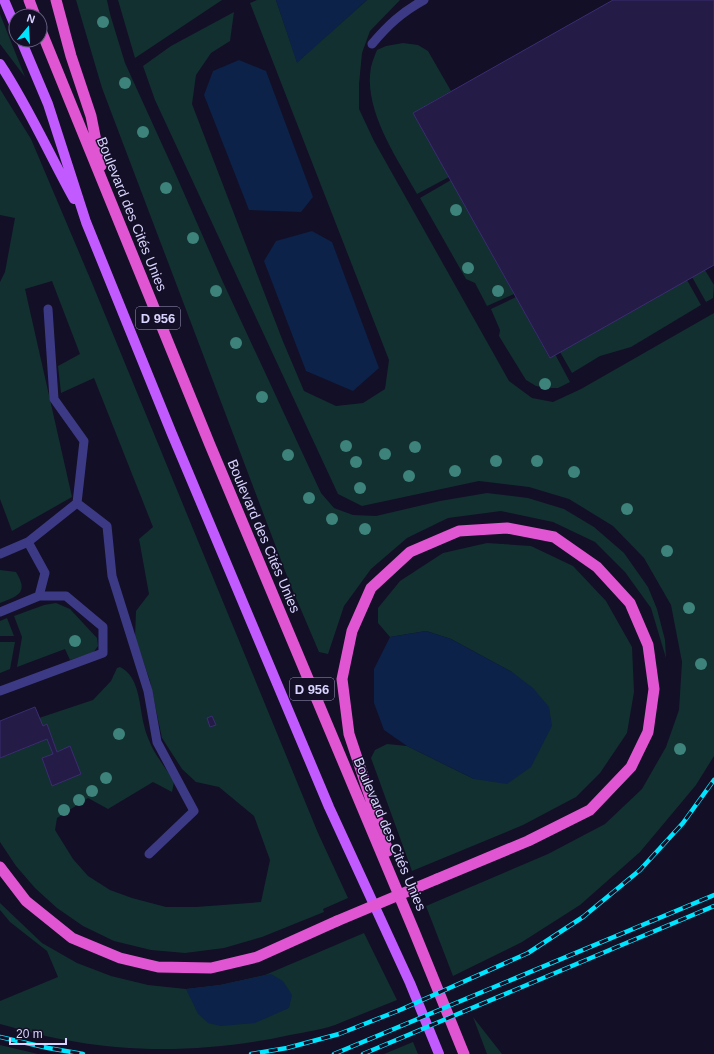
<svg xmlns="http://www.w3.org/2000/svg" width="714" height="1054" viewBox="0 0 714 1054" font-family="Arial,sans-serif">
<rect width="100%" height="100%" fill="#130f26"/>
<path fill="#12302f" d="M76,0h31l3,14 15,49 51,112 46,105 99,213 13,15 19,7 23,1 64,-15 47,-8 41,5 36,11 30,18 30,26 24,34 9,22 8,31 1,18 -15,-50 -26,-36 -30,-30 -42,-20 -52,-11 -53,7 -41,20 -36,31 -27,37 -16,48 -9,-2 -29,-68 -188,-496z
M118,0h104l-87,58z
M257,0h19l21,62 70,-62h33l-30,31 -8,22 -3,31v25l15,32 135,240 23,17 21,4 28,-13 133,-76v443l-18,29 -56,67 -60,53 -58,37 -69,34 -27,-70 122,-52 57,-30 37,-35 24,-42 13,-37 3,-48 -11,-57 -27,-47 -31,-32 -44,-27 -40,-12 -50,-6 -117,25 -24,-12 -183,-394 -12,-34 28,-20 63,-34 -4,29 -19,12 -15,22 -4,29 90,235 22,52 32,15 27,-3 22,-14 4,-29 -139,-357z
M0,14l25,63 -25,-33z
M403,43l15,2 10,6 23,40 -38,22 36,64 -32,17c-20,-36 -54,-84 -46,-127 1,-5 4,-12 6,-17l9,-4z
M0,89l31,50 61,144 226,550 30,65 -25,11 1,3 -62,25 -38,11 -39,5 -34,-3 -37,-9 -31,-15 -26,-18 -22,-20 -19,-22 -16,-24v-84l47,-19 6,15 -11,4 10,28 29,-12 -11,-27 -13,5 -10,-28 -4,2 -4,-8 54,-18 18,-19 6,-13 3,-1c20,10 19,38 24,58 1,6 4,13 7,20 6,13 16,24 23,37l-2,10 -19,-10 -45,27 -20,-11 -31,20 -2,12 18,29 15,17 22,14 22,8 34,9h30l65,-5 9,-42 -16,-44 -35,-29 -23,-5 -14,-13 -20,-31 -12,-57 -15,-44 1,-26 13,-17 -10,-55 14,-12 -59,-149 -33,15 -3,-27 22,-12 -28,-73 -27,8 47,208 -60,34 -12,-32v-217l5,-10 10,-54 -15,-3z
M451,180l63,114 -27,12 -12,-23 -9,-4 -46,-81z
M705,270l9,15 -1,13 -7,4 -14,-25z
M687,280l14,25 -70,42 -31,9 -28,17 -12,-21z
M516,297l33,60 6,-3 15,28 -12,6h-11l-11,-2 -10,-6 -27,-44 1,-6 -9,-21z
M487,543l44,3 42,20 33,35 26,46 2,45 -7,41 -27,40 -24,24 -53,28 -111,46 -41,-113 4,-8 12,-6 20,2 67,33 38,-107 -61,-33 -25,-8 -36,6 -12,-14v-15l22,-27 43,-28z
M0,570l16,2c13,21 2,24 -16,31z
M56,603l14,6 27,29 1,8 -5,7 -23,7 -5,-11 -48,18 5,-30 -8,-21 30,-11z
M7,618l7,18h-14v-15z
M0,642h15l-5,27 -10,4z
M0,903l42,40 35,20 34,13 37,9 38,4 34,-4 45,-10 99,-42 33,67c-21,8 -42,17 -62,25 -14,5 -30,7 -45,10 -67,15 -145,19 -213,7 -26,-4 -52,-11 -77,-18v-23l58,-24 -11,-26 -37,-29 -10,-12z
M473,1017l29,37h-15z
M413,1042l5,12h-34z
M0,1045l38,9h-38z"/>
<path fill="#0c2248" d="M276,0h91l-70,63z
M239,60l27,11 47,126 -12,15 -52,-2 -45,-115 9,-24z
M312,231l20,11 47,126 -26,23 -47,-20 -42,-110 12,-20z
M426,631l25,8 61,33 21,16 16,19 3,19 -21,41 -24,17 -33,-5 -67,-33 -23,-16 -10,-27v-34l16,-32z
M271,974l12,7 9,14 -3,13 -34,15 -34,3 -13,-3 -10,-9 -12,-25 34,-4z"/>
<path fill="#241b47" stroke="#3b2d73" d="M613,0h101v265l-164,93 -137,-245z
M35,707l8,19 4,-2 10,28 13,-6 11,28 -29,12 -10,-28 11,-4 -6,-15 -47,19v-37z
M212,716l4,9 -6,2 -3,-9z"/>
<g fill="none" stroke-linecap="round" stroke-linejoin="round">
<path stroke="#3d3a85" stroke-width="9" d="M372,44c16,-19 30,-32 52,-44
M77,503l30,23 5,50 36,115 9,51 37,69 -45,43
M0,554l28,-12 49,-39 7,-62 -30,-42 -6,-90
M0,612l39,-16 6,-23 -17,-31
M0,691l103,-38v-26l-37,-31h-27"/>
<path stroke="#c25bff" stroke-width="10" d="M4,0l12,28
M21,40l27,64 38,118 86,212 157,373 81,176 29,71
M0,64c28,42 49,90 74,135"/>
<path stroke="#e055d1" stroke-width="11" d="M29,0l6,16
M56,0l15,56 20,60 10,50
M40,28l170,417 204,486 50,123
M388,851l-39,-117 -7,-55 10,-48 19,-43 39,-36 49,-21 48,-3 47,9 43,30 33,36 18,42 6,44 -6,43 -17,35 -41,43 -62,31 -91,38
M0,867l26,34 46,37 48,20 38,9 53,1 46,-11 80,-36"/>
<g stroke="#00e5ff" stroke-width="4.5">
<path id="rail" d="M0,1037l48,11 35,6
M251,1054l36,-6 52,-14 61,-24 128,-57 55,-36 57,-47 43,-47 31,-43
M334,1054l380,-159
M363,1054l351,-148"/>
</g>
<use href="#rail" stroke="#130f26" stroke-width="3" stroke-dasharray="9" stroke-linecap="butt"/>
<path stroke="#e055d1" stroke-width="11" d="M337,921l100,-42"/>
</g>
<g fill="#3d827b">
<circle cx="103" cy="22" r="6"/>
<circle cx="125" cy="83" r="6"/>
<circle cx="143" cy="132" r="6"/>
<circle cx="166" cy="188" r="6"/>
<circle cx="456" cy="210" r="6"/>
<circle cx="193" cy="238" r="6"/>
<circle cx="468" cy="268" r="6"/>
<circle cx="216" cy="291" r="6"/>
<circle cx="498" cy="291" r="6"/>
<circle cx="236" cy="343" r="6"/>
<circle cx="545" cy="384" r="6"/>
<circle cx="262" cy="397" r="6"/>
<circle cx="346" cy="446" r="6"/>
<circle cx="415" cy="447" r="6"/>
<circle cx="385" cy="454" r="6"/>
<circle cx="288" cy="455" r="6"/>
<circle cx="496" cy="461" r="6"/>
<circle cx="537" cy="461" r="6"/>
<circle cx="356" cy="462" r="6"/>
<circle cx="455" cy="471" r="6"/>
<circle cx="574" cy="472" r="6"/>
<circle cx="409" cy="476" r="6"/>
<circle cx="360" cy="488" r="6"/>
<circle cx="309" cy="498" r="6"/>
<circle cx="627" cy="509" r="6"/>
<circle cx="332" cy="519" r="6"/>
<circle cx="365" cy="529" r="6"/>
<circle cx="667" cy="551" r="6"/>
<circle cx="689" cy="608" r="6"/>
<circle cx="75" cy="641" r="6"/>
<circle cx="701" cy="664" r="6"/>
<circle cx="119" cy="734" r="6"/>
<circle cx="680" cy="749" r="6"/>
<circle cx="106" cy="778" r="6"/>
<circle cx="92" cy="791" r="6"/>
<circle cx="79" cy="800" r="6"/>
<circle cx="64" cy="810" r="6"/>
</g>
<g text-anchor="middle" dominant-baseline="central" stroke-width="3" stroke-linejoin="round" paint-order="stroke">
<g fill="#130f26" stroke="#9e99be" stroke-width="1">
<rect x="136" y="307" width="44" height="22" rx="3"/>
<rect x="290" y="678" width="44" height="22" rx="3"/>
</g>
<g font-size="13" font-weight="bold" fill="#d9d4ff">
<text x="158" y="318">D 956</text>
<text x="312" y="689">D 956</text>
</g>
<g font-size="14" fill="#d9d4ff" stroke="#130f26">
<text transform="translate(132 214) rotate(68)">Boulevard des Cités Unies</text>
<text transform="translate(264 536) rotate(67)">Boulevard des Cités Unies</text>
<text transform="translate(390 834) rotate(67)">Boulevard des Cités Unies</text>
</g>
</g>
<g transform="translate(28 28) rotate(18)"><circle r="19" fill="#130f26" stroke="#625e7d"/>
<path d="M0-3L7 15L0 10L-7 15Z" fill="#00e5ff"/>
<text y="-6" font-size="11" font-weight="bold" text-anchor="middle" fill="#d9d4ff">N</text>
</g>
<path d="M10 1038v6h56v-6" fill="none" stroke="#d9d4ff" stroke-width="2"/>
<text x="16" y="1038" font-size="12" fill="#d9d4ff" stroke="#130f26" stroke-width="3" paint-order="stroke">20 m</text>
</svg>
